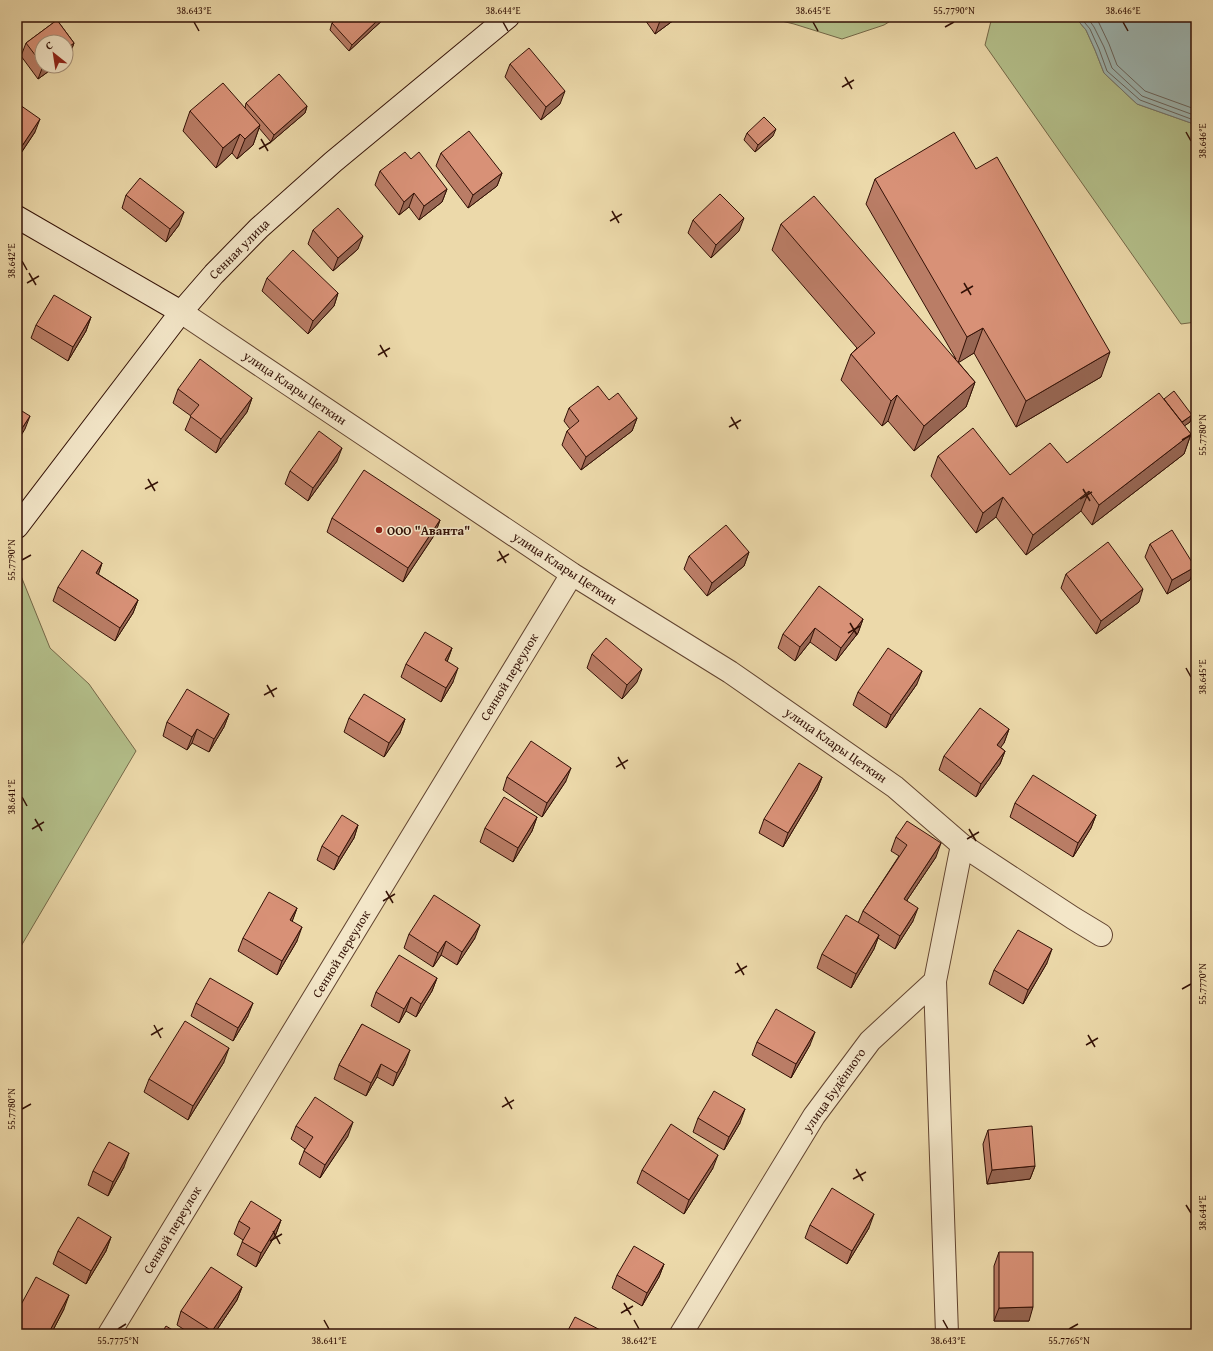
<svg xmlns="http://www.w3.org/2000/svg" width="1213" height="1351" viewBox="0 0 1213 1351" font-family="'Gentium Book Plus',serif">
<rect width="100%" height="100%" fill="#ecd9aa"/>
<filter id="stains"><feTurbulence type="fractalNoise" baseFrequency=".005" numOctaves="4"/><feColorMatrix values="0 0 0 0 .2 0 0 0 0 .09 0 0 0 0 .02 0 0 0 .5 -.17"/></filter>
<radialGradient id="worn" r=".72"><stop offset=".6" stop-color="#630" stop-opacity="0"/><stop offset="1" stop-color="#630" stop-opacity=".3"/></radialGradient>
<path fill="#b4c08b" stroke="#746848" d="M765,17h132l-13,8 -42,14 -48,-15z
M992,17h83l11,13 9,20 9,23 33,31 54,19 5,-1v200l-15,2 -196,-279z
M19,571l31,77 39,36 47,67 -119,202v-381z"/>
<path fill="#9db7b4" stroke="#73756e" d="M1075,17h121v105l-5,1 -54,-19 -33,-31 -9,-23 -9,-20z"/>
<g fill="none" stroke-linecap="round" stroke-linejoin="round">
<path stroke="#68645d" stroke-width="1" d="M1080,17l10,12 9,20 8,22 33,29 51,19h5
M1087,17l7,10 10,20 8,21 30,28 49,18h5
M1094,17l5,6 10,21 8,21 28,26 47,17h4"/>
<g stroke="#61432f" stroke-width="24">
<path id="street" d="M181,312l391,262 158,98 165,115 67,58 111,73 28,17
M935,981l12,353
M109,1334l463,-760
M681,1334l133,-218 56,-75 65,-60 27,-136"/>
</g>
<g stroke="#331106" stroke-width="24">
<path id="secondary" d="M17,217l164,95
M17,527l164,-215 33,-38 45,-46 74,-66 175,-145"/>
</g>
<use href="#street" stroke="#f3e6c8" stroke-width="22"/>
<use href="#secondary" stroke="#f3e6c8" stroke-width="22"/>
</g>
<path fill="#ba7d66" stroke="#331106" d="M339,17h47l-37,34 -19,-21 2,-7z
M643,17h35l-23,17z
M57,20l17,23 -5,13 -3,3v-17h-24v24h14l-18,13 -17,-23 5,-13z
M510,64l50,40 -19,16 -36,-43z
M246,103l61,3 -2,7 -34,29 -12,-14 -6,17 -16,14 -5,-6 -16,15 -33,-37 7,-20 55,-3z
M17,109l18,23 -18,27z
M747,133l26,3 -18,16 -11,-12z
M441,153l61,20 -5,13 -29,22 -32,-42z
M411,159l36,30 -5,13 -23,18 -10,-13 -10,8 -24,-30 5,-14z
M976,169l125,208 -85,50 -42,-74 -16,9 17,20 -9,25 -52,44 -26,-30 -6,5 -41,-46 10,-26 6,-6 -85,-98 9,-26 175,135 -90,-155 9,-25z
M126,195l53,30 -13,17 -44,-34z
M693,220l46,11 -28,27 -23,-25z
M313,230l45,19 -25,22 -25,-27z
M267,278l71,15 -4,13 -26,28 -46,-43z
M91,317l-5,14 -18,30 -37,-23 5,-13z
M178,389l74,9 -5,14 -31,41 -31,-23 6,-14 -18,-13z
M1164,399l28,16 -2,7 -6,4 7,8 -7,20 -92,71 -11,-14 -55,44 -30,-38 -20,16 -45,-57 7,-20 72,19 57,-12z
M609,400l28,18 -5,13 -51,39 -19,-25 5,-14 3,-2 -6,-8 5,-13z
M337,461l-29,40 -23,-17 5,-13z
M332,518l108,2 -5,14 -32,48 -76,-50z
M1150,544l40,36 -23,14 -22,-37z
M749,552l-5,14 -37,30 -23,-27 5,-13z
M102,563l-4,11 40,26 -5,13 -18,28 -62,-40 5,-14z
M1066,574l73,28 -43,32 -35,-46z
M863,619l-5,14 -22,28 -26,-19 -15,19 -17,-13 5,-14z
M452,648l-5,14 6,20 -12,20 -40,-25 5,-13z
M592,654l45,28 -15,17 -35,-31z
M917,684l-31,44 -33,-23 5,-13z
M229,714l-5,13 -15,25 -17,-9 -5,7 -24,-14 4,-14z
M349,718l56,1 -5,14 -16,24 -40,-25z
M1009,729l-5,14 -4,4 5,4 -5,13 -24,33 -37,-27 5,-14z
M507,777l59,4 -24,36 -39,-27z
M822,777l-5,13 -34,57 -24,-14 5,-14z
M1015,803l81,12 -5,13 -18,29 -63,-40z
M537,817l-5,14 -19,31 -33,-20 5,-14z
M358,825l-4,13 -20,32 -17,-10 5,-14z
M896,837l40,20 -29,43 6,21 -18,28 -17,-11 -4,11 -23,39 -34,-20 5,-14 36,-31 5,-12 36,-55 -8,-5z
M297,908l-5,13 5,20 -20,34 -39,-24 5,-13z
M409,934l66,4 -18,27 -16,-10 -8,12 -29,-19z
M1047,963l-24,41 -34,-20 5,-14z
M437,978l-5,13 -16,26 -10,-6 -7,12 -28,-17 5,-14z
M196,1003l52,13 -15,25 -42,-25z
M362,1024l43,40 -12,22 -16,-9 -11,19 -32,-17 5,-14z
M757,1042l53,3 -19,33 -39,-23z
M224,1062l-36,58 -44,-28 5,-13z
M698,1118l42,5 -16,27 -31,-18z
M296,1126l52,10 -28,42 -21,-14 5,-13 1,-2 -14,-10z
M988,1130l47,36 -5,13 -43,5 -4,-40z
M124,1167l-16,29 -20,-11 5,-14z
M713,1168l-29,46 -47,-31 5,-13z
M281,1220l-5,14 -20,33 -19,-12 6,-15 -9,-6 5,-13z
M810,1225l59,3 -22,36 -42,-26z
M111,1237l-5,14 -20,33 -33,-20 5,-13z
M999,1252l30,69h-35v-55z
M664,1264l-5,13 -17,29 -30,-18 5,-13z
M242,1287l-5,13 -23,34h-23l-14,-9 4,-14z
M64,1309l-13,25h-34v-22z"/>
<path fill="#976653" stroke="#331106" d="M381,17h5l-37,34 3,-6z
M665,17h13l-23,17 5,-13z
M74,43l-5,13 -3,3v-10z
M43,66h13l-18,13z
M565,91l-5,13 -19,16 5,-13z
M307,106l-2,7 -34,29 3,-7z
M40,119l-5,13 -18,27 5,-13z
M260,125l-7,20 -16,14 8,-20z
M776,129l-3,7 -18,16 3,-7z
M240,134l-8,19 -16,15 7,-20z
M502,173l-5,13 -29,22 5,-13z
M447,189l-5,13 -23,18 5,-14z
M414,193l-5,14 -10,8 5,-13z
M184,212l-5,13 -13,17 4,-13z
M744,218l-5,13 -28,27 5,-13z
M363,236l-5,13 -25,22 5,-13z
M338,293l-4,13 -26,28 5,-13z
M91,317l-5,14 -18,30 5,-14z
M983,328l-9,25 -16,10 9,-26z
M1110,352l-9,25 -85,50 10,-26z
M975,382l-9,25 -52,44 10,-25z
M897,395l-9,26 -6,5 9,-25z
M252,398l-5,14 -31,41 5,-14z
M1192,415l-2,7 -20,14 3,-7z
M30,416l-5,13 -8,13v-6z
M637,418l-5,13 -51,39 5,-13z
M1191,434l-7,20 -92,71 7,-20z
M342,448l-5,13 -29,40 5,-13z
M1089,491l-8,20 -55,44 7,-20z
M1003,497l-7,20 -20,16 7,-20z
M440,520l-5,14 -32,48 5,-14z
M749,552l-5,14 -37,30 5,-13z
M102,563l-4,13 -2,-3z
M1195,567l-5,13 -23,14 5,-14z
M1143,589l-4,13 -43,32 5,-13z
M138,600l-5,13 -18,28 5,-13z
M863,619l-5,14 -22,28 5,-13z
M815,628l-5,14 -15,19 5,-14z
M452,648l-5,14 -2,-2z
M458,668l-5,14 -12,20 5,-14z
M642,669l-5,13 -15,17 5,-14z
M922,671l-5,13 -31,44 5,-13z
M229,714l-5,13 -15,25 5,-13z
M405,719l-5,14 -16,24 5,-14z
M197,729l-5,14 -5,7 5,-13z
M1009,729l-5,14 -12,16 5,-14z
M1005,751l-5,13 -24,33 5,-13z
M571,768l-5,13 -24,36 5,-14z
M822,777l-5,13 -34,57 5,-14z
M1096,815l-5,13 -18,29 5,-14z
M537,817l-5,14 -19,31 5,-14z
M358,825l-4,13 -20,32 5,-13z
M941,843l-5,14 -37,55 5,-13z
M297,908l-5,14 -2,-2z
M918,908l-5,13 -18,28 5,-13z
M480,925l-5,13 -18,27 5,-13z
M302,927l-5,14 -20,34 5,-14z
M879,935l-5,14 -23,39 5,-14z
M446,941l-5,14 -8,12 5,-14z
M1052,949l-5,14 -24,41 5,-14z
M437,978l-5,13 -16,26 5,-13z
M411,997l-5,14 -7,12 5,-14z
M253,1003l-5,13 -15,25 5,-13z
M815,1032l-5,13 -19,33 5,-14z
M229,1048l-5,14 -36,58 5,-14z
M410,1050l-5,14 -12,22 4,-13z
M381,1064l-4,13 -11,19 5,-13z
M745,1109l-5,14 -16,27 5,-13z
M353,1122l-5,14 -28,42 5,-13z
M129,1153l-5,14 -16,29 5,-14z
M718,1155l-5,13 -29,46 5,-14z
M1035,1166l-5,13 -43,5 5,-14z
M874,1214l-5,14 -22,36 5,-13z
M281,1220l-5,14 -20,33 5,-14z
M111,1237l-5,14 -20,33 5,-13z
M664,1264l-5,13 -17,29 5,-13z
M242,1287l-5,13 -23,34h-3l1,-3z
M69,1295l-5,14 -13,25h-3z
M1033,1307l-4,14h-35l5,-13z"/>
<path fill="#d89177" stroke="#331106" d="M339,17h42l-29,28 -20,-22z
M658,17h7l-5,4z
M57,20l17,23 -8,6v-7h-24v22l-16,-21z
M529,48l36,43 -19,16 -36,-43z
M279,74l28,32 -33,29 -28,-32z
M223,83l37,42 -15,14 -5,-5 -17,14 -33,-37z
M20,105l20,14 -18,27 -5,-4v-33z
M764,117l12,12 -18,16 -11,-12z
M469,131l33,42 -29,22 -32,-42z
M954,132l22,37 21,-12 113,195 -84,49 -43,-73 -16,9 -92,-158z
M405,152l6,7 8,-7 28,37 -23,17 -10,-13 -10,9 -24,-31z
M140,178l44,34 -14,17 -44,-34z
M720,194l24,24 -28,27 -23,-25z
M814,196l161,186 -51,44 -27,-31 -6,6 -40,-47 24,-21 -94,-109z
M338,208l25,28 -25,22 -25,-28z
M293,250l45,43 -25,28 -46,-43z
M54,295l37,22 -18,30 -37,-22z
M200,359l52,39 -31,41 -31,-23 9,-11 -21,-16z
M598,386l11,14 9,-7 19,25 -51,39 -19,-26 12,-10 -10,-13z
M1174,391l18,24 -10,7 -18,-23z
M1159,393l32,41 -92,71 -10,-14 -56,44 -30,-38 -20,16 -45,-57 35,-28 37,47 40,-32 17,20z
M17,408l13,8 -13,20z
M319,431l23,17 -29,40 -23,-17z
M364,470l76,50 -32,48 -76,-50z
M726,525l23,27 -37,31 -23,-27z
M1172,530l23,37 -23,13 -22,-36z
M1108,542l35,47 -42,32 -35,-47z
M82,550l20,13 -6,10 42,27 -18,28 -62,-41z
M819,586l44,33 -22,29 -26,-20 -15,19 -17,-13z
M425,632l27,16 -7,12 13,8 -12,20 -40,-24z
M606,638l36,31 -15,16 -35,-31z
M888,648l34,23 -31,44 -33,-23z
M187,689l42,25 -15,25 -17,-10 -5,8 -25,-15z
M364,694l41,25 -16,24 -40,-25z
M980,708l29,21 -12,16 8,6 -24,33 -37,-28z
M531,741l40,27 -24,35 -40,-26z
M799,763l23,14 -34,56 -24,-14z
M1033,775l63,40 -18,28 -63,-40z
M504,797l33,20 -19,31 -33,-20z
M342,815l16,10 -19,32 -17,-11z
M907,821l34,22 -37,56 14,9 -18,28 -37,-25 44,-66 -11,-8z
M269,892l28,16 -7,12 12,7 -20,34 -39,-23z
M434,895l46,30 -18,27 -16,-11 -8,12 -29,-19z
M846,915l33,20 -23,39 -34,-20z
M1018,930l34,19 -24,41 -34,-20z
M399,955l38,23 -16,26 -10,-7 -7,12 -28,-17z
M210,978l43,25 -15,25 -42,-25z
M776,1009l39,23 -19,32 -39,-22z
M185,1021l44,27 -36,58 -44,-27z
M362,1024l48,26 -13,23 -16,-9 -10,19 -32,-18z
M714,1091l31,18 -16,28 -31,-19z
M315,1097l38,25 -28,43 -21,-14 9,-14 -17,-11z
M671,1124l47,31 -29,45 -47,-30z
M1032,1126l3,40 -43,4 -4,-40z
M109,1142l20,11 -16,29 -20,-11z
M832,1188l42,26 -22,37 -42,-26z
M251,1201l30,19 -20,33 -19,-11 8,-14 -11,-7z
M78,1217l33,20 -20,34 -33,-20z
M634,1246l30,18 -17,29 -30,-18z
M999,1252h34v55l-34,1z
M211,1267l31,20 -30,44 -31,-20z
M36,1277l33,18 -21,39h-26l-5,-3v-19z
M575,1317l33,17h-42z
M166,1326l13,8h-18z"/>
<path fill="none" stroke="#331106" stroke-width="1.5" d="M194,22l5,9M503,22l5,9M813,22l5,9M1123,22l5,9M945,27l9,-5M845,77l7,12M842,87l12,-7M1186,132l5,9M261,139l7,12M259,149l12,-7M612,211l7,12M610,221l12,-7M22,261l5,9M29,273l7,12M27,283l12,-7M964,283l7,12M961,293l12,-7M380,345l7,12M378,355l12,-7M731,417l7,12M729,427l12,-7M1182,440l9,-5M148,479l7,12M145,489l13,-7M1083,489l7,12M1080,499l12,-7M499,551l7,12M22,560l9,-5M497,561l12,-7M850,623l7,12M848,633l12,-7M1186,668l5,9M267,685l7,12M264,695l13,-7M618,757l7,12M616,767l12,-7M22,797l5,9M35,819l7,12M32,829l12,-7M969,829l7,12M967,839l12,-7M386,891l7,12M383,901l12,-7M737,963l7,12M735,973l12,-7M1182,989l9,-5M154,1025l7,13M151,1035l12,-7M1088,1035l7,12M1086,1045l12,-7M505,1097l7,12M502,1107l12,-7M22,1109l9,-5M856,1169l7,12M853,1179l13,-7M1186,1205l5,8M273,1231l7,13M270,1241l12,-7M624,1303l7,12M621,1313l12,-7M324,1320l5,9M634,1320l5,9M943,1320l5,9M118,1329l8,-5M1069,1329l9,-5"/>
<circle fill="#8f2418" stroke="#f3e6c8" stroke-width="1.5" cx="379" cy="530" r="4"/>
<g text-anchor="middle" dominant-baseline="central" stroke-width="3" stroke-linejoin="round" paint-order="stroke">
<g font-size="13" fill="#331106" stroke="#f3e6c8">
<text transform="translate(239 249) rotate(-45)">Сенная улица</text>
<text transform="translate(295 388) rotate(34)">улица Клары Цеткин</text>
<text transform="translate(565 568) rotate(33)">улица Клары Цеткин</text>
<text transform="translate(509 677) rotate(-59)">Сенной переулок</text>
<text transform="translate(836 745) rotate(35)">улица Клары Цеткин</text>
<text transform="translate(341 954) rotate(-59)">Сенной переулок</text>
<text transform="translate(834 1090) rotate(-55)">улица Будённого</text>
<text transform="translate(172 1230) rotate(-59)">Сенной переулок</text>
</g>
<g font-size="13" font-weight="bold" fill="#331106" stroke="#f3e6c8" text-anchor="start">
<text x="387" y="530">ООО "Аванта"</text>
</g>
</g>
<rect width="1213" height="1351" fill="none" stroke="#ecd9aa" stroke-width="44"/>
<g transform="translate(54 54) rotate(330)"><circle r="19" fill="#f3e6c8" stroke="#a6917a"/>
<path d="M0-3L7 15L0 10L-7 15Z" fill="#8f2418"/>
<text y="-6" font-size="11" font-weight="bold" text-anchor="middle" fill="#331106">С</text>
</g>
<rect x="22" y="22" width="1169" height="1307" fill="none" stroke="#331106" stroke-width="1.5"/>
<g font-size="10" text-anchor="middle" fill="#331106">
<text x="194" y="14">38.643°E</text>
<text x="503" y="14">38.644°E</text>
<text x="813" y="14">38.645°E</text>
<text x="954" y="14">55.7790°N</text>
<text x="1123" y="14">38.646°E</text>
<text transform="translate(1202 141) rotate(-90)" y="4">38.646°E</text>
<text transform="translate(11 261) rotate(-90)" y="4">38.642°E</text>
<text transform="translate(1202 435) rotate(-90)" y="4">55.7780°N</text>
<text transform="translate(11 560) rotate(-90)" y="4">55.7790°N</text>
<text transform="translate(1202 677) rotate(-90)" y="4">38.645°E</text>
<text transform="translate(11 797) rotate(-90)" y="4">38.641°E</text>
<text transform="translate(1202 984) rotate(-90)" y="4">55.7770°N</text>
<text transform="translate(11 1109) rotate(-90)" y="4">55.7780°N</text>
<text transform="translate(1202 1213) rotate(-90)" y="4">38.644°E</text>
<text x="118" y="1344">55.7775°N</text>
<text x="329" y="1344">38.641°E</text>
<text x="639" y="1344">38.642°E</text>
<text x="948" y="1344">38.643°E</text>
<text x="1069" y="1344">55.7765°N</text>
</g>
<rect width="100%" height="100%" filter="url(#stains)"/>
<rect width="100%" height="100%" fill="url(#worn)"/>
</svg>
